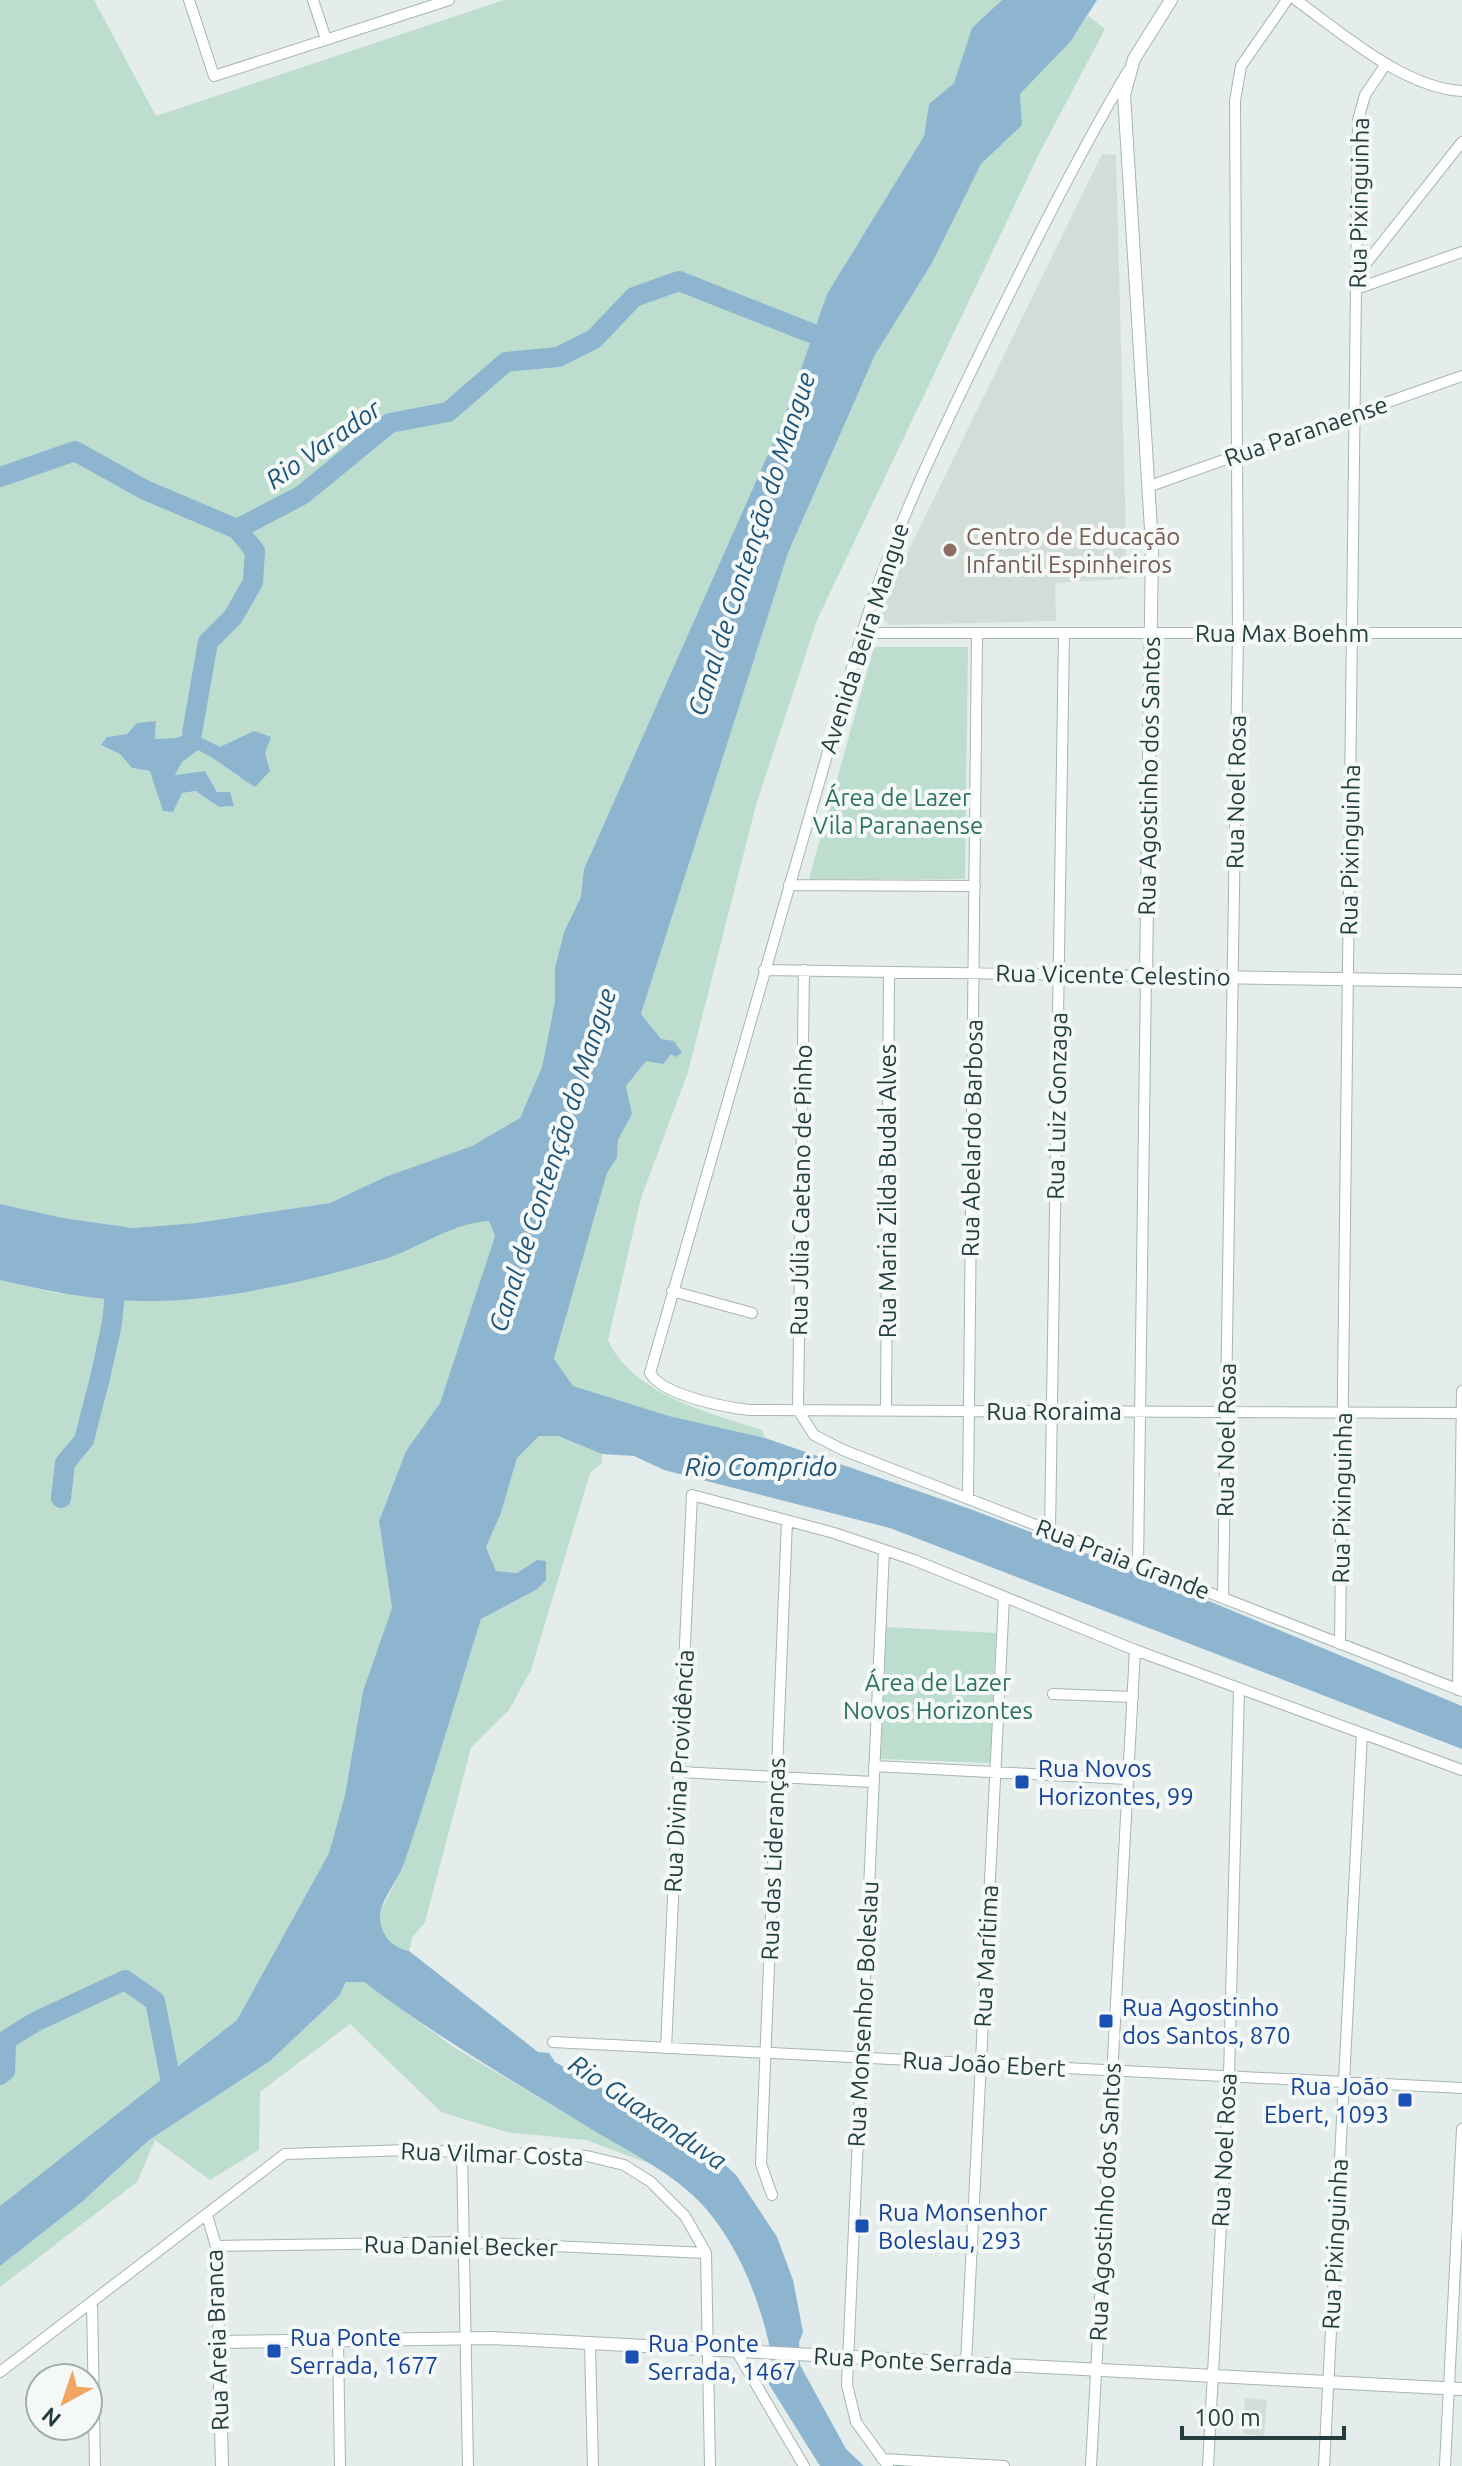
<svg xmlns="http://www.w3.org/2000/svg" width="1462" height="2466" viewBox="0 0 1462 2466" font-family="Ubuntu,sans-serif">
<rect width="100%" height="100%" fill="#e4edeb"/>
<path fill="#d2ddda" d="M1102,154l14,1 11,424 -72,4 1,38 -166,4 -8,-7 -1,-11z
M1245,2398l22,2 -3,36 -21,-2z"/>
<path fill="#bdddce" fill-rule="evenodd" d="M0,0h94l62,116 348,-116h498l-30,29 -18,54 -25,21 -5,32 -97,158 -43,124 -200,451 -2,28 -18,35 -9,36v33l-13,66 -22,51 -48,28 -87,31 -55,26 -134,20 -63,5 -70,-10 -63,-14zM156,722l-1,17 20,-1 17,-5 28,15 34,-17 -16,46 -8,-10 -32,-18 -16,13 -7,13 30,-4 12,21h13l3,14 -14,1 -22,-16 -15,2 -32,-22 -18,-3 -12,-14 -18,-9 5,-8 20,-3 10,-11z
M1088,16l17,13 -66,125 -222,466 -61,185 -68,267 -47,126 -33,142c25,55 102,73 154,90l3,8 -96,-22 -97,-30 -18,-27 3,-10 50,-176 10,-15 1,-18 14,-26 -6,-28 35,-46 -20,-26 147,-461 87,-198 57,-92 49,-99 40,-39 -1,-31 51,-53z
M874,647h94l-3,232h-156z
M489,1221l6,15 -55,167 -34,48 -27,70 13,87 -29,83 -18,104 -16,58 -92,167 -237,186v-926l56,13 150,5 172,-36 90,-40z
M539,1436h19l44,18v9l-12,10 -59,197 -22,40 -38,38 -46,174 -13,16 -3,13c-21,-5 -29,-18 -29,-39l24,-47 77,-246 55,-29 1,-30 -20,13 -21,-2 -10,-24 15,-34 16,-55z
M886,1627l110,6 -6,130 -109,-4z
M353,1980l11,2 91,66 196,116 -65,-24 -80,-8 -65,-20 -91,-88 -90,68 -1,58 -49,30 -55,-40 -18,42 -137,105v-21l83,-65 66,-61 121,-79 69,-65 7,-14z"/>
<path fill="#8db5d0" d="M1002,0h95l-26,41 -51,53 2,31 -41,39 -49,99 -57,92 -87,198 -147,461 20,25 13,2 8,12 -7,4 -4,-3 -8,10 -17,-3 -20,25 6,28 -14,26 -1,18 -10,15 -53,186 19,27 96,30 96,22 205,71 210,80 282,117v43l-572,-221 -226,-58 -30,-14 -32,-2 -44,-18h-19l-22,22 -16,55 -15,34 10,24 21,2 20,-13 9,1v19l-10,10 -55,29c-25,80 -49,162 -76,242 -5,17 -25,39 -25,56 1,19 12,30 29,34l129,101 11,1 6,9 150,84 31,29 41,62 16,43 10,52 -4,10 1,23 46,84 18,17h-44l-55,-88 -1,-7 9,-7c-9,-53 -31,-113 -66,-154 -32,-38 -83,-60 -124,-86 -75,-46 -149,-89 -219,-142h-18l-7,14 -69,65 -121,79 -66,61 -83,65v-60l237,-186 92,-167 16,-58 18,-104 29,-83 -13,-87 27,-70 34,-48 55,-167 -6,-15c-40,2 -75,31 -114,41 -75,21 -158,40 -236,39 -47,-1 -93,-10 -139,-21v-76l63,14 70,10 63,-5 134,-20 55,-26 87,-31 48,-28 22,-51 13,-66v-33l9,-36 17,-35 3,-28 200,-451 43,-124 97,-158 5,-32 25,-21 18,-55z
M156,721l-1,18 20,-1 17,-5 28,14 34,-16 17,6 -6,16 5,18 -15,16c-20,-12 -36,-27 -57,-37l-16,12 -7,13 30,-4 12,21h13l4,14 -15,1 -23,-16 -14,2 -9,19 -10,-1 -13,-40 -18,-3 -12,-14 -19,-9 6,-8 20,-3 10,-11z"/>
<g fill="none" stroke-linecap="round" stroke-linejoin="round">
<path stroke="#8db5d0" stroke-width="20" d="M0,477l75,-26 70,39 92,39 65,-34 88,-72 58,-11 58,-50 52,-5 36,-18 40,-42 45,-16 160,63
M192,733l16,-91 25,-25 20,-35 2,-31 -18,-22
M61,1498l4,-35 19,-23 16,-62 12,-55 5,-50
M0,2075l5,-4 1,-31 29,-18 90,-42 30,21 15,76 10,23"/>
<g stroke="#a6b5b3" stroke-width="12">
<path id="minor" d="M189,0l25,76 235,-76
M313,0l13,39
M1296,0c46,33 108,88 166,91
M1128,71c-52,88 -97,179 -142,270 -47,96 -93,190 -124,292l-212,740c12,22 74,34 99,37l713,3
M1356,276l106,-134
M1356,289l106,-37
M1150,486l312,-110
M862,633h600
M789,885l186,1
M764,970l382,6 -8,589
M804,970l-6,440 16,25 29,15 619,241
M672,1291l80,22
M886,1410l3,-438
M968,1499l9,-866
M1050,1531l14,-898
M884,1550l-37,835 9,37 32,44
M1223,1598l15,-965 -3,-532 6,-35 46,-66
M1340,1644l18,-1524 7,-25 21,-31
M1458,1690l4,-299
M1053,1694l80,3
M874,1766l254,13
M679,1772l194,10
M553,2042l909,46
M666,2048l26,-553 142,38 80,27 221,90 327,120
M462,2150l6,316
M772,2195l-11,-31 26,-643
M207,2215l9,31 3,96
M216,2246l248,-4 242,11
M92,2302l3,164
M338,2341l2,125
M590,2344l3,122
M737,2352l67,114
M966,2363l38,-765
M0,2372l285,-218 124,-4 178,6 37,9 27,17 34,34 21,37 4,213
M882,2459l122,7
M1091,2466l44,-816
M1208,2466l21,-390 10,-387
M1324,2466l38,-732
M1445,2466l17,-337"/>
</g>
<g stroke="#a6b5b3" stroke-width="14">
<path id="tertiary" d="M1171,0l-37,59 -10,36 28,450 -6,431 316,5
M222,2466l-3,-124 273,-4 970,51"/>
</g>
<use href="#minor" stroke="#fff" stroke-width="10"/>
<use href="#tertiary" stroke="#fff" stroke-width="12"/>
</g>
<circle fill="#8d6e63" stroke="#f4f9f8" stroke-width="3" cx="950" cy="550" r="8"/>
<g fill="#1a4fb4" stroke="#f4f9f8" stroke-width="3">
<rect x="1014" y="1774" width="16" height="16" rx="4"/>
<rect x="1098" y="2013" width="16" height="16" rx="4"/>
<rect x="1397" y="2092" width="16" height="16" rx="4"/>
<rect x="854" y="2218" width="16" height="16" rx="4"/>
<rect x="266" y="2343" width="16" height="16" rx="4"/>
<rect x="624" y="2349" width="16" height="16" rx="4"/>
</g>
<g text-anchor="middle" dominant-baseline="central" stroke-width="8" stroke-linejoin="round" paint-order="stroke">
<g font-size="24" fill="#233e3d" stroke="#f4f9f8">
<text transform="translate(1359 203) rotate(-89)">Rua Pixinguinha</text>
<text transform="translate(1306 431) rotate(-19)">Rua Paranaense</text>
<text x="1282" y="633">Rua Max Boehm</text>
<text transform="translate(864 638) rotate(-72)">Avenida Beira Mangue</text>
<text transform="translate(1149 776) rotate(-89)">Rua Agostinho dos Santos</text>
<text transform="translate(1236 792) rotate(-89)">Rua Noel Rosa</text>
<text transform="translate(1350 850) rotate(-89)">Rua Pixinguinha</text>
<text transform="translate(1113 975) rotate(1)">Rua Vicente Celestino</text>
<text transform="translate(1057 1106) rotate(-89)">Rua Luiz Gonzaga</text>
<text transform="translate(972 1138) rotate(-89)">Rua Abelardo Barbosa</text>
<text transform="translate(801 1190) rotate(-89)">Rua Júlia Caetano de Pinho</text>
<text transform="translate(887 1191) rotate(-90)">Rua Maria Zilda Budal Alves</text>
<text x="1054" y="1411">Rua Roraima</text>
<text transform="translate(1226 1440) rotate(-89)">Rua Noel Rosa</text>
<text transform="translate(1342 1498) rotate(-89)">Rua Pixinguinha</text>
<text transform="translate(1123 1559) rotate(21)">Rua Praia Grande</text>
<text transform="translate(679 1771) rotate(-87)">Rua Divina Providência</text>
<text transform="translate(773 1859) rotate(-88)">Rua das Lideranças</text>
<text transform="translate(986 1956) rotate(-87)">Rua Marítima</text>
<text transform="translate(863 2014) rotate(-87)">Rua Monsenhor Boleslau</text>
<text transform="translate(984 2064) rotate(3)">Rua João Ebert</text>
<text transform="translate(1224 2150) rotate(-87)">Rua Noel Rosa</text>
<text transform="translate(492 2154) rotate(2)">Rua Vilmar Costa</text>
<text transform="translate(1105 2202) rotate(-87)">Rua Agostinho dos Santos</text>
<text transform="translate(1335 2244) rotate(-87)">Rua Pixinguinha</text>
<text transform="translate(461 2246) rotate(1)">Rua Daniel Becker</text>
<text transform="translate(217 2340) rotate(-92)">Rua Areia Branca</text>
<text transform="translate(913 2361) rotate(3)">Rua Ponte Serrada</text>
</g>
<g font-size="24" fill="#785e54" stroke="#f4f9f8" text-anchor="start">
<text x="966" y="536">Centro de Educação<tspan x="966" dy="28">Infantil Espinheiros</tspan></text>
</g>
<g font-size="24" fill="#2f745a" stroke="#f4f9f8">
<text x="898" y="797">Área de Lazer<tspan x="898" dy="28">Vila Paranaense</tspan></text>
<text x="938" y="1682">Área de Lazer<tspan x="938" dy="28">Novos Horizontes</tspan></text>
</g>
<g font-size="24" fill="#164399" stroke="#f4f9f8" text-anchor="start">
<text x="1038" y="1768">Rua Novos<tspan x="1038" dy="28">Horizontes, 99</tspan></text>
<text x="1122" y="2007">Rua Agostinho<tspan x="1122" dy="28">dos Santos, 870</tspan></text>
<text x="1389" y="2086" text-anchor="end">Rua João<tspan x="1389" dy="28">Ebert, 1093</tspan></text>
<text x="878" y="2212">Rua Monsenhor<tspan x="878" dy="28">Boleslau, 293</tspan></text>
<text x="290" y="2337">Rua Ponte<tspan x="290" dy="28">Serrada, 1677</tspan></text>
<text x="648" y="2343">Rua Ponte<tspan x="648" dy="28">Serrada, 1467</tspan></text>
</g>
<g font-size="26" font-style="italic" fill="#1f5479" stroke="#f4f9f8">
<text transform="translate(323 444) rotate(-35)">Rio Varador</text>
<text transform="translate(751 544) rotate(-72)">Canal de Contenção do Mangue</text>
<text transform="translate(552 1160) rotate(-72)">Canal de Contenção do Mangue</text>
<text x="761" y="1466">Rio Comprido</text>
<text transform="translate(648 2112) rotate(34)">Rio Guaxanduva</text>
</g>
</g>
<g transform="translate(64 2402) rotate(220)"><circle r="38" fill="#f4f9f8" stroke="#a0aead" stroke-width="2"/>
<path d="M0-6L14 30L0 20L-14 30Z" fill="#eea661"/>
<text y="-12" font-size="22" font-weight="bold" text-anchor="middle" fill="#233e3d">N</text>
</g>
<path d="M1182 2426v12h162v-12" fill="none" stroke="#233e3d" stroke-width="4"/>
<text x="1194" y="2426" font-size="24" fill="#233e3d" stroke="#f4f9f8" stroke-width="6" paint-order="stroke">100 m</text>
</svg>
